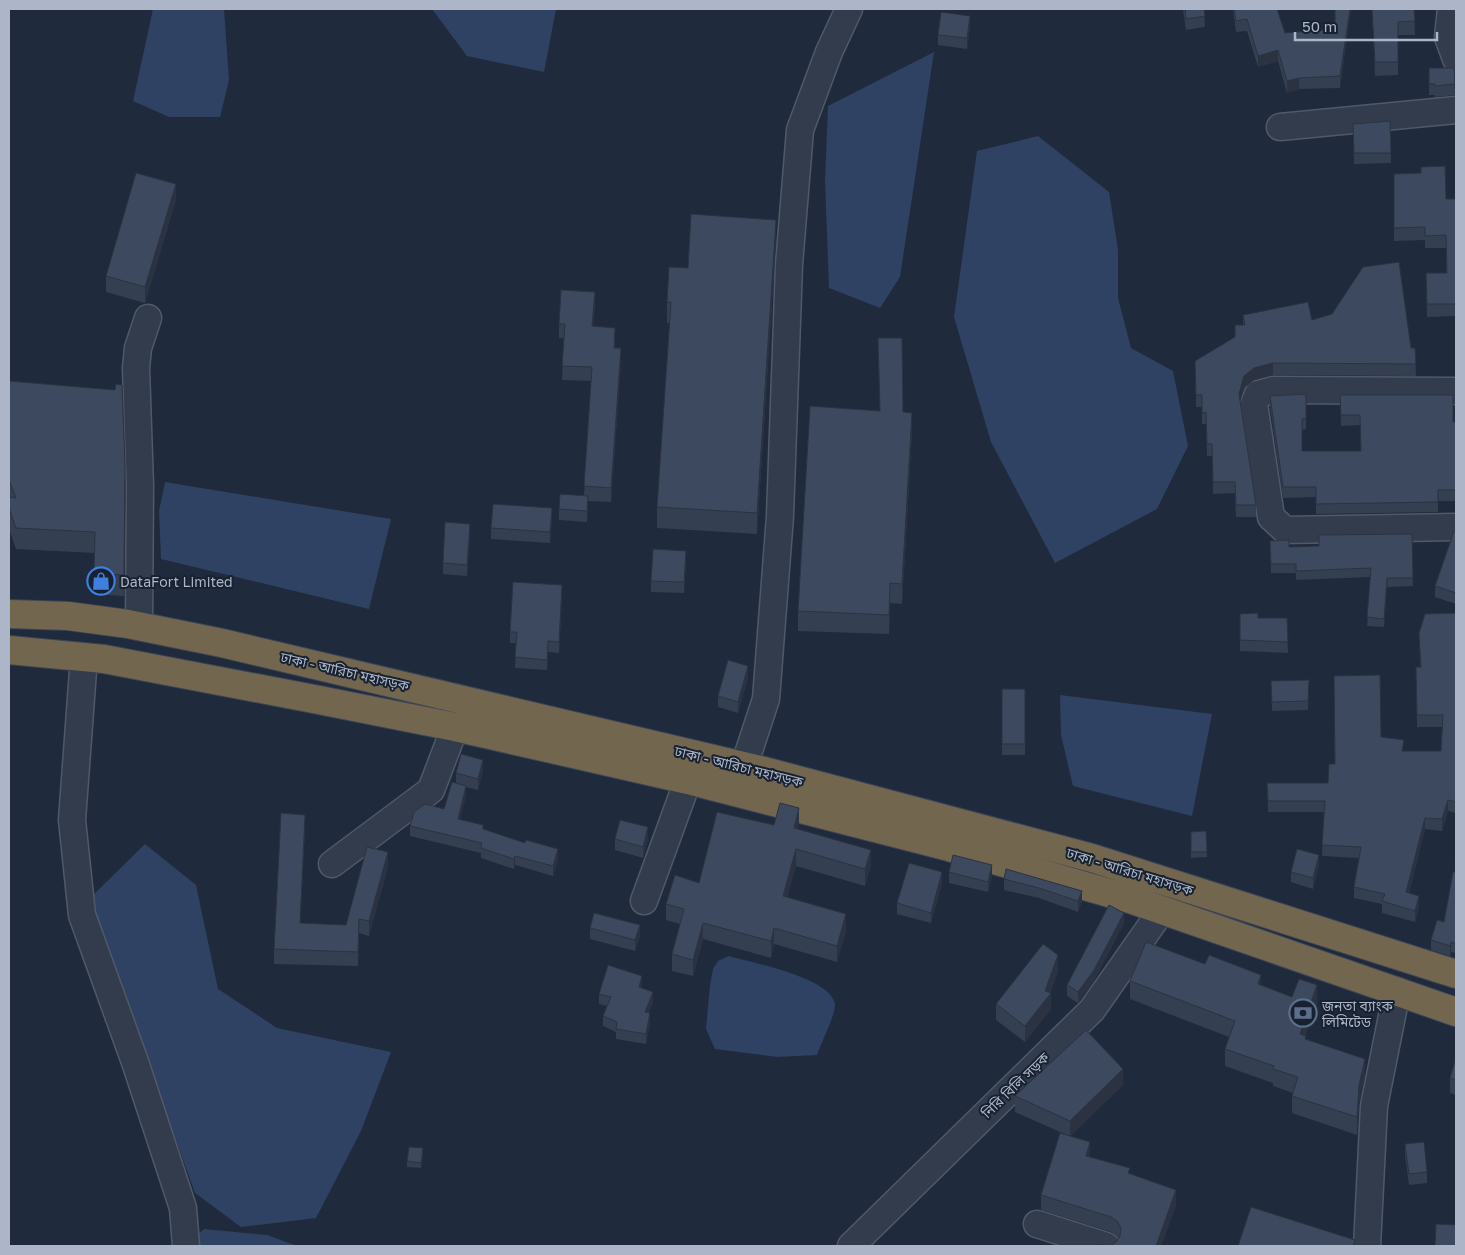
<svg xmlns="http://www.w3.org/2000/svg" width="1465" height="1255" viewBox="0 0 1465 1255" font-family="'Golos Text','Noto Sans Bengali',sans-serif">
<rect width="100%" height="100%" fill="#1f2a3c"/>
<path fill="#2f4263" d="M153,9h71l5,71 -9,37h-51l-36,-16z
M432,9h124l-12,63 -77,-16z
M934,52l-34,225 -20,31 -51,-20 -4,-107 3,-75z
M1038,136l71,56 9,58v48l13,50 42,23 15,75 -31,63 -102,54 -64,-121 -37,-125 23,-166z
M165,482l226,37 -22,90 -208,-50 -2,-48z
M1060,695l152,19 -20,102 -119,-30 -12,-51z
M145,844l51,41 22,104 59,39 114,24 -30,79 -45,87 -75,9 -46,-34 -106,-294z
M729,956c23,7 101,21 106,48 1,10 -14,39 -18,51l-40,2 -62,-8 -9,-20 4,-44 3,-16 5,-8z
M204,1229l63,6 30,11h-106l-1,-4z"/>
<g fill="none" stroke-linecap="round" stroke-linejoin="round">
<g stroke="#505969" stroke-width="29">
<path id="minor" d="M1451,9l-3,28 8,22
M1280,127l176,-17
M1456,391l-183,-1 -15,4 -4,10 17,113 14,13 171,-3
M139,626l1,-140 -4,-118 2,-20 10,-30
M84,657l-12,163 10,95 53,147 48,146 3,38
M744,766l22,-67 14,-183 9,-251 11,-135 29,-78 20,-43
M332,864l99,-74 24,-63
M644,901l44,-121
M1037,1224l69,22
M851,1246l241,-236 70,-100
M1367,1246l7,-140 23,-115"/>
</g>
<g stroke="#3d4656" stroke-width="30">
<path id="highway" d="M9,614l59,2 60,8 94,19 542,128 328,87 364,116
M9,650l95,9 215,41 136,27 233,53 261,67 181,52 326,113"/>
</g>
<use href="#minor" stroke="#333c4c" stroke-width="26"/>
<use href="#highway" stroke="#73664f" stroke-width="28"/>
</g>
<path fill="#343f51" d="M1183,9h21l1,18 -19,3z
M1233,9h44l8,24 50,-4 16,-20 -11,79 -41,1 -12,4 -9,-32 -20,6 -11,-36 -11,1z
M1372,9h42l1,26h-17v40l-23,1z
M970,26l-3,23 -29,-4v-10z
M1429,68h25l1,27 -20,2v-2h-6z
M1390,121l1,42 -37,1 -1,-40z
M1394,174l52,25h10v117l-29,1 -1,-44h20v-25h-21v-8l-31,1z
M176,200l-31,103 -39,-11v-16z
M776,240l-19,294 -100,-6v-21l13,-184h-3v-21l21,-34z
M595,306l-2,20 22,16v6l6,15 -10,139 -23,-1 -1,21 -28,-2v-11l25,-14 7,-114 -29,-1 2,-42h-5v-14z
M1243,315l69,5 99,28h4l1,28 -143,-1 -19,5 -10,8 -4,14 16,103v12h-20l-1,-24 -22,1 -1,-38h-5l-1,-32h-4v-17h-6l-1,-46 40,-23v-13h8z
M9,381l106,9 10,75 -1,131 -30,-2 1,-41 -79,-4 -7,-20z
M1306,394v35l-4,1v21h59l-1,-26 -19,1 -1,-31 113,27h3v79h-18v11l-122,2v-17l-33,1 -13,-92v-10z
M903,412l9,21 -10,171 -12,-1 -1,31 -91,-3v-20z
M552,518l-2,25 -59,-4v-11z
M1456,530v74l-21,-7v-11z
M470,534l-3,42 -24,-2v-11z
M1412,534l1,52 -26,1 -3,40 -17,-1 4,-49 -75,3v-7h-25l-1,-32 19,6 30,-1z
M686,561l-2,32 -33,-1v-11z
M562,596l-3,57 -11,-1 -1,18 -32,-2 1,-25h-6v-11z
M1456,613v200l-8,-2 -6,20 -17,-2 -16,64 10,14 -4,15 -33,-9v-9l-28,-6v-11l5,-29 -37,-2 2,-44h-56l-1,-29h61l7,-19 46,-27 23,14h37l1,-24h-25l-1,-60h4l-1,-34z
M1240,614l18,4h29l1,35 -48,-2z
M748,677l-10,36 -20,-6v-11z
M1271,681l38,8 -1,21 -36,1z
M1002,689h23v66h-23z
M483,771l-5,19 -12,-3v8l-6,24 98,40 -5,17 -38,-11 -1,4 -33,-11v-5l-71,-17v-10l34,-17 12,-26v-10z
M774,825h25l-1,4 73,37 -6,20 -69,-20 -9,31 59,33 -9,32 -63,-18 -3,14 -68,-19 -10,37 -21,-5v-17l8,-30 -14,-4v-16l33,-21z
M305,829l-5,94 46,2 42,-58 -19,69 -10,-3 -1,33 -84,-2v-15z
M1206,831l1,26 -16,1v-26z
M648,838l-5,20 -28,-8v-11z
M1456,856v97l-5,-1 -1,4 -19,-6v-10l13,-18 11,-50v-9z
M1319,866l-6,23 -22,-7v-10z
M949,872l43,4 -4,16 -39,-9z
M1004,879l78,12v10l-4,11 -39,-14 -35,-8z
M942,883l-11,40 -34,-9v-11z
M1124,923l-30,58 -16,22 -11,-7v-11z
M590,928l50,8 -5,15 -45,-12z
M1058,971l-8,22 1,16 -26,33 -29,-22v-16z
M1130,981l131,5 31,11 25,6 -12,33 1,4 59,37 -6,26 -2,32 -65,-22v-17l1,-3 -20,-7v-3l-48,-17v-17l4,-12 -99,-38z
M642,986l-1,2 12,14 -4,10 1,11 -4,21 -30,-5v-7l-13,-6v-10l4,-10 -8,-2v-10z
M1456,1058v37l-6,-2v-15z
M1123,1085l-53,51 20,21 40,16 46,32 -15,41h-51l6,-4 2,-4 -1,-2 -6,-4 -70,-22v-15l26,-60 -52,-23v-16z
M1405,1144l22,28v11l-18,2 -4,-30z
M423,1154l-2,14 -14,-1v-6z"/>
<path fill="#2b3342" d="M1350,9h1l-11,79v-12z
M970,16v10l-3,23v-11z
M1278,50v11l-20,6v-11z
M1299,78v11l-12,4v-12z
M176,184v16l-31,103v-16z
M776,220v20l-19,294v-21z
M595,292v14l-3,34v-14z
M621,348v15l-10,139v-14z
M1273,363v12l-19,5 -10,8 -5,18v-12l5,-18 10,-8z
M912,413v20l-10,171v-20z
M552,508v10l-2,25v-11z
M470,524v10l-3,42v-11z
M1387,578v9l-3,40v-8z
M890,583v20l-1,31v-19z
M562,585v11l-3,57v-11z
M748,666v11l-10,36v-11z
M483,760v11l-5,19v-11z
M466,786v9l-8,33v-9z
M1448,800v11l-6,20v-12z
M799,808v17l-5,19v-16z
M305,815v14l-5,109v-15z
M1425,818v11l-19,74v-11z
M648,827v11l-5,20v-11z
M558,849v10l-5,17v-10z
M796,849v17l-13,47v-17z
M871,850v16l-6,20v-17z
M388,852v15l-19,69v-15z
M1319,855v11l-6,23v-11z
M515,856v9l-1,4v-10z
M992,865v11l-4,16v-10z
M942,872v11l-11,40v-10z
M1082,891v10l-4,11v-11z
M1419,896v11l-4,15v-11z
M1124,913v10l-30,58 -16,22v-11z
M846,914v16l-9,32v-16z
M703,923v16l-10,37v-16z
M640,925v11l-5,15v-11z
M774,928v16l-3,14v-17z
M1451,942v10l-1,4v-10z
M1058,955v16l-9,24 2,-2v16l-26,33v-16l20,-35z
M1261,975v18l-3,-9z
M642,976v10l-3,11v-10z
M1317,985v18l-17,49v-18z
M653,992v10l-8,20v-10z
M650,1013v10l-4,21v-10z
M1365,1059v18l-6,26 -2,32v-18l2,-32z
M1123,1069v16l-53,52v-16z
M1090,1142v15l-4,-1z
M1176,1190v15l-15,41h-5z"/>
<path fill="#3d495e" stroke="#2b3342" d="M1185,9h19l1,7 -19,3z
M1234,9h43l8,24 50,-4v-20h15l-10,67 -41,2 -12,3 -9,-31 -20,6 -11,-37 -11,2z
M1372,9h42l1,12 -17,1v40h-23z
M941,12l29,4 -3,22 -29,-3z
M1429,68h25l1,16 -20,2v-2h-6z
M1390,121l1,32h-37l-1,-29z
M1445,166l1,33h10v105h-29l-1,-31h21l-1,-38 -21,1v-9l-31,1v-54l27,-1v-6z
M136,173l40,11 -31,103 -39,-11z
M691,214l85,6 -19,293 -100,-6 14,-205h-4l2,-35 19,1z
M1399,262l12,86h4l1,16 -143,-1 -19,5 -10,8 -5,18 17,111h-20l-1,-23h-22l-1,-38h-5l-1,-32 -4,1v-18h-6l-1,-34 40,-24v-12h10l-2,-10 65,-13 4,18 20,-6 31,-47z
M561,290l34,2 -3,34 23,2 -1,20h7l-10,140 -27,-2 8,-119 -30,-1 3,-42h-6z
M878,338h24l1,74 9,1 -10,171 -12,-1 -1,32 -91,-4 12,-205 70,5z
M9,381l106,9 1,-6 6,1 3,80 -1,110 -30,-2 1,-41 -79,-4 -7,-20v-11l7,1 -7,-18z
M1306,394v25h-4v32h59l-1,-36h-19l-1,-20h113v27h3v68h-18v12l-122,2v-17h-33l-13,-91z
M560,494l28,2 -1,15 -28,-2z
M493,504l59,4 -2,24 -59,-4z
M445,522l25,2 -3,41 -24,-2z
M1456,530v63l-21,-7 19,-55z
M1412,534l1,44h-26l-3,41 -17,-2 4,-49 -75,3v-7h-25l-1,-23 19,-1v7l30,-1v-11z
M653,549l33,2 -2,31 -33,-1z
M513,582l49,3 -3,57 -11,-1 -1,19 -32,-3 2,-25h-7z
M1258,613v5h29l1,24 -48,-2v-26z
M1456,613v189l-8,-2 -6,19 -17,-1 -19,74 13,4 -4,15 -33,-10 3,-7 -31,-7 7,-40 -39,-2 3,-44h-57l-1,-18h61l1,-19h6l-1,-88 46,-1 1,62 23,3 -2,11h39l2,-36h-26l-1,-48h5l-2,-34 6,-19z
M728,660l20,6 -10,36 -20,-6z
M1309,680l-1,21 -36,1 -1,-21z
M1002,689h23v55h-23z
M461,754l22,6 -5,19 -22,-6z
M452,782l14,4 -8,33 25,6v4l42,14 1,-3 32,9 -5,17 -38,-10 -1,3 -33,-11 1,-5 -72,-17 4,-14 11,-8 19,5z
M780,803l19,5 -5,20 77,22 -6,19 -69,-20 -13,47 63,18 -9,32 -63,-18 -3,13 -68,-18 -10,37 -21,-6 12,-45 -18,-5 9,-29 24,8 18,-71 57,13z
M281,813l24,2 -5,108 46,2 21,-78 21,5 -19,69 -10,-2 -1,33 -84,-3z
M620,820l28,7 -5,20 -28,-8z
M1206,831l1,21h-16v-20z
M1297,849l22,6 -6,23 -22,-6z
M953,855l39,10 -4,17 -39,-10z
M1456,856v88l-5,-2 -1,4 -19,-6 6,-20 7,2 9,-50h3l-1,-9z
M909,863l33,9 -11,41 -34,-10z
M1006,869l76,22 -4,10 -39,-13 -35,-9z
M1109,905l15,8 -30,57 -16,22 -11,-7z
M594,913l46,12 -5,15 -45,-12z
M1146,942l59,22 4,-9 52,20 -3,9 34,13 7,-18 18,6 -17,49 6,2 -1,3 60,20 -6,26 -2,32 -65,-21 6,-19 -25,-8 1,-3 -49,-17 10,-28 -105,-40z
M1043,944l15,11 -13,36 6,2 -26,33 -29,-22z
M608,965l34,11 -3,11 14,5 -8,20 5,1 -4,21 -30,-5 1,-7 -14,-6 8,-19 -12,-3z
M1086,1030l37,39 -53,52 -55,-25z
M1456,1058v22l-6,-2z
M1060,1133l30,9 -4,14 44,12 -2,5 48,17 -20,56h-60l1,-2 13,2 6,-4 4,-6 1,-8 -4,-7 -6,-4 -70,-22z
M1424,1142l3,30 -18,2 -4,-30z
M409,1147l14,1 -2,15 -14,-2z
M1251,1207l104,33 -2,6h-115z
M1436,1224l20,1v21h-21z"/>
<defs>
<g id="shop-ring" transform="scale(1.4375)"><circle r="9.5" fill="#182130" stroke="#3f7fe0" stroke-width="1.5"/><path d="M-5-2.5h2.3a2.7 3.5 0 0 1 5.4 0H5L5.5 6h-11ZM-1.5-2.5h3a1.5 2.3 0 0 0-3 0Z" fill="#3f7fe0"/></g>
<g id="bank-ring" transform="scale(1.4375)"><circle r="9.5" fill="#182130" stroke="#5c6f8a" stroke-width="1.5"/><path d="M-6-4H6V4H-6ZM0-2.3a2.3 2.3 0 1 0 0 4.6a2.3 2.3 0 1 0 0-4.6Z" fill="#5c6f8a"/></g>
</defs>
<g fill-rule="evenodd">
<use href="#shop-ring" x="101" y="581"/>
<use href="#bank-ring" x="1303" y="1013"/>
</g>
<g text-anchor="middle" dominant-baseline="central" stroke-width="4" stroke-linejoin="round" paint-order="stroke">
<g font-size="14" fill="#adb6c8" stroke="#182130" text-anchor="start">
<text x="120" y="581">DataFort Limited</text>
<text x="1322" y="1005">জনতা ব্যাংক<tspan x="1322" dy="16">লিমিটেড</tspan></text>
</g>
<g font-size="14" fill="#adb6c8" stroke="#182130">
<text transform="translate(345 671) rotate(13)">ঢাকা - আরিচা মহাসড়ক</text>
<text transform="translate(739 766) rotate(14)">ঢাকা - আরিচা মহাসড়ক</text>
<text transform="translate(1130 871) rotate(17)">ঢাকা - আরিচা মহাসড়ক</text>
<text transform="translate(1015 1085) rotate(-44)">নিরি বিলি সড়ক</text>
</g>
</g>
<rect width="1465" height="1255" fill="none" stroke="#adb6c8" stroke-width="20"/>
<path d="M1295 32v8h142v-8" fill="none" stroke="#adb6c8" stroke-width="2.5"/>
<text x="1302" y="32" font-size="15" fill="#adb6c8" stroke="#182130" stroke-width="4" paint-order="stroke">50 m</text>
</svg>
